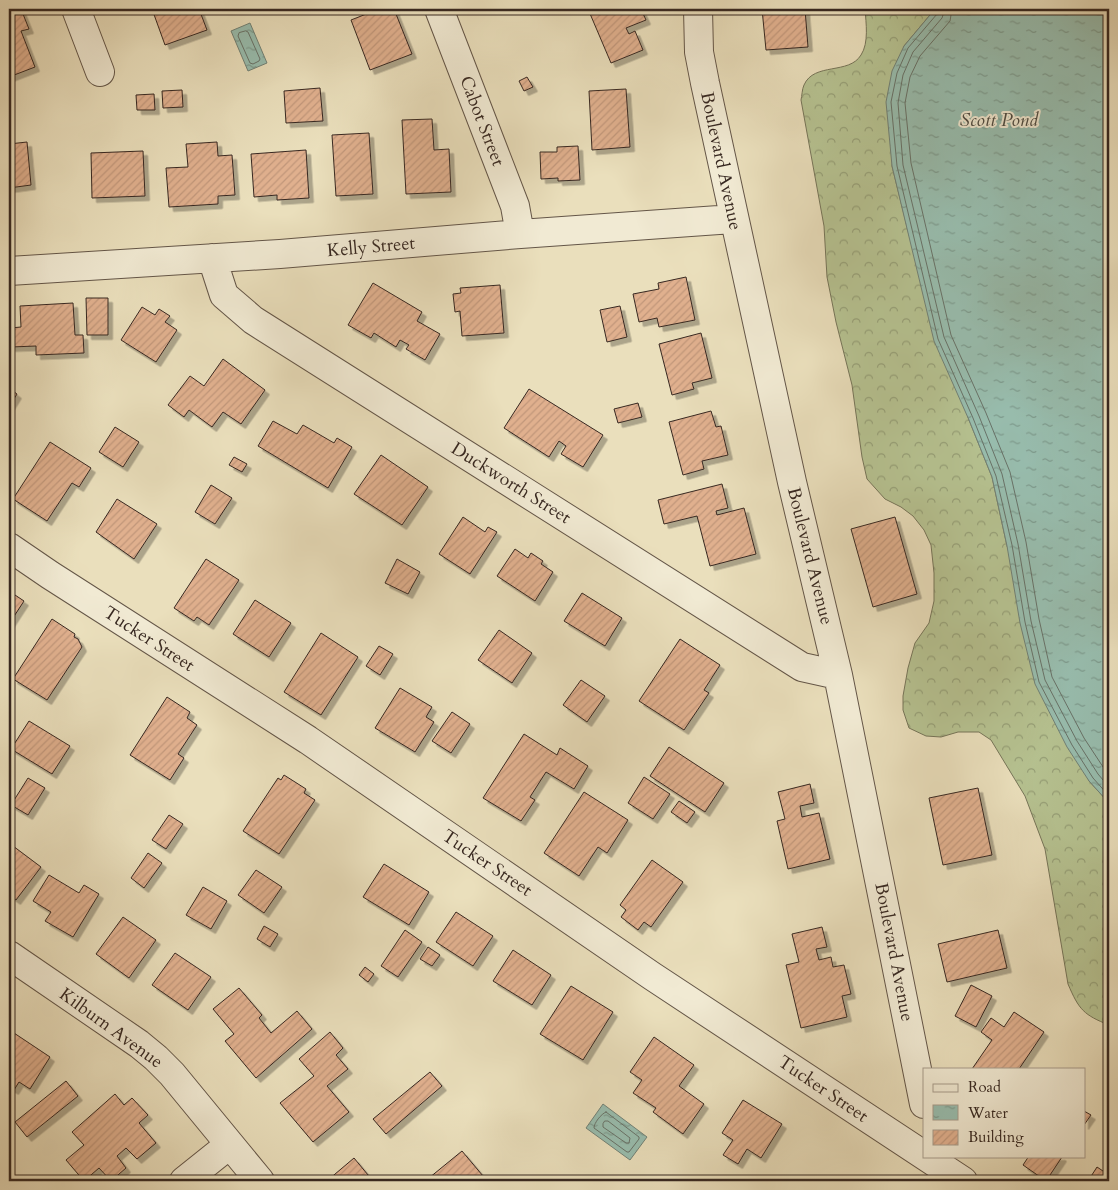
<svg xmlns="http://www.w3.org/2000/svg" width="1118" height="1190" viewBox="0 0 1118 1190" font-family="Cardo,serif">
<defs>
<pattern id="forest-crowns" width="20" height="18" patternUnits="userSpaceOnUse" patternTransform="scale(1.25)"><rect width="20" height="18" fill="#b6c291"/><path d="M2 6a3 3 0 1 1 6 0M12 15a3 3 0 1 1 6 0" fill="none" stroke="#959e76"/></pattern>
<pattern id="water-ripples" width="26" height="14" patternUnits="userSpaceOnUse" patternTransform="scale(1.25)"><rect width="26" height="14" fill="#98bdae"/><path d="M2 4q2-2 4 0t4 0M15 11q2-2 4 0t4 0" fill="none" stroke="#7d9a8d"/></pattern>
<pattern id="building-hatch" width="6" height="6" patternUnits="userSpaceOnUse" patternTransform="scale(1.25)"><rect width="6" height="6" fill="#e0b08e"/><path d="M-1 1l2-2M0 6l6-6M5 7l2-2" fill="none" stroke="#c1977a"/></pattern>
<filter id="shadow"><feDropShadow dx="4.5" dy="4.5" stdDeviation="0" flood-color="#0004"/></filter>
</defs>
<rect width="100%" height="100%" fill="#eadfbc"/>
<filter id="stains"><feTurbulence type="fractalNoise" baseFrequency=".004" numOctaves="4"/><feColorMatrix values="0 0 0 0 .2 0 0 0 0 .09 0 0 0 0 .02 0 0 0 .5 -.17"/></filter>
<radialGradient id="worn" r=".72"><stop offset=".6" stop-color="#630" stop-opacity="0"/><stop offset="1" stop-color="#630" stop-opacity=".3"/></radialGradient>
<path fill="url(#forest-crowns)" stroke="#767559" d="M865,9h70l-31,37 -12,120 17,69 60,185 23,57 15,69 82,235 20,22v222c-25,-10 -30,-15 -41,-41l-23,-135 -20,-53 -34,-56 -12,-8h-21l-17,5 -15,-1 -17,-8 -6,-18v-14l5,-28 7,-25 14,-20 5,-22v-28l-3,-28 -7,-15 -11,-14 -12,-9 -16,-8 -18,-20 -5,-22 -10,-72 -16,-63 -9,-45 -3,-51 -23,-126c1,-4 1,-11 3,-15 10,-23 45,-10 57,-30 8,-12 5,-32 4,-46z"/>
<path fill="url(#water-ripples)" stroke="#718176" d="M935,9h174v794l-20,-22 -22,-34 -32,-63 -15,-61 -13,-77 -15,-69 -23,-57 -35,-79 -42,-175 -6,-64 6,-31 12,-25z
M250,23l17,40 -19,8 -17,-40z
M603,1104l44,33 -17,23 -44,-32z"/>
<g fill="none" stroke-linecap="round" stroke-linejoin="round">
<path stroke="#687268" stroke-width="1" d="M939,9l-2,5 -29,34 -11,25 -6,29 6,64 41,173 35,79 23,58 16,69 13,77 14,60 33,63 21,33 16,18
M945,9l-3,9 -29,34 -10,23 -5,28 5,62 41,172 35,79 23,58 16,70 13,77 14,59 32,61 21,33 11,13
M952,9l-2,12 -30,35 -10,21 -5,26 6,60 40,172 35,78 24,59 16,70 13,77 13,58 32,61 25,38
M246,31l2,1 12,27 -1,2 -6,3 -3,-1 -12,-27 1,-3z
M606,1112l33,25v2l-10,13h-2l-33,-24c0,-5 7,-14 12,-16z
M605,1121h3l22,17 -1,5h-3l-23,-16v-3z"/>
</g>
<path fill="url(#building-hatch)" stroke="#372821" filter="url(#shadow)" d="M9,9h12l8,20 -8,2 14,36 -26,10z
M152,9h47l8,21 -42,15z
M379,9h15l18,45 -42,16 -19,-50z
M588,9h53l5,11 -20,8 3,6 6,-3 8,19 -32,13z
M762,9h43l3,38 -42,3z
M527,77l6,10 -9,4 -5,-10z
M320,88l3,33 -37,2 -2,-32z
M626,89l4,58 -38,3 -3,-59z
M182,90l1,17 -20,1 -1,-17z
M154,94l1,16h-18l-1,-15z
M432,119l2,31 15,-1 2,43 -45,2 -4,-74z
M369,133l4,61 -37,2 -4,-61z
M27,142l4,43 -22,3v-44z
M217,142l1,14 14,-1 3,40 -17,1v8l-49,3 -3,-39 22,-1 -2,-23z
M578,146l2,34 -22,1v-3l-17,1 -1,-27h17v-5z
M306,150l3,48 -32,2v-5l-23,2 -3,-43z
M143,151l2,45 -53,2 -1,-45z
M686,277l9,43 -36,7 -2,-9 -18,4 -6,-28 26,-5 -1,-6z
M373,283l49,29 -5,9 23,13 -15,26 -19,-11 3,-4 -9,-5 -4,7 -22,-14 -3,5 -23,-13z
M500,285l4,48 -42,3 -2,-25 -5,1 -2,-18 8,-1 -1,-5z
M86,298h22v37h-21z
M73,303l2,32h8l1,18 -48,2v-9l-25,1 -1,-19 11,-1 -1,-21z
M620,306l7,31 -20,5 -7,-32z
M142,307l13,8 4,-6 11,7 -5,6 12,8 -21,32 -35,-22z
M701,333l11,45 -20,5 2,6 -22,6 -13,-51z
M223,359l42,31 -24,34 -18,-12 -11,15 -23,-17 -5,7 -16,-12 22,-29 14,10z
M9,388l8,6 -8,13z
M529,389l74,46 -20,32 -22,-13 5,-8 -7,-5 -10,16 -45,-29z
M638,403l4,14 -24,6 -4,-14z
M711,411l5,16 5,-1 7,29 -26,6 2,8 -21,6 -14,-53z
M273,421l24,13 6,-9 31,18 3,-5 15,9 -24,41 -70,-42z
M115,427l24,15 -16,25 -24,-15z
M50,442l41,26 -12,19 -7,-4 -25,38 -34,-22z
M381,455l47,32 -26,38 -48,-31z
M234,457l13,7 -5,8 -13,-7z
M722,484l6,24 -12,3 1,4 27,-7 12,46 -46,12 -13,-50 -33,8 -6,-24z
M211,485l21,13 -17,26 -20,-12z
M117,499l40,25 -23,35 -38,-27z
M463,517l22,15 3,-5 9,5 -27,42 -31,-20z
M895,517l22,77 -44,13 -22,-78z
M515,549l13,9 3,-5 12,8 -2,3 12,8 -18,29 -38,-25z
M206,559l33,21 -30,45 -12,-8 -3,4 -20,-13z
M397,559l23,13 -12,22 -23,-11z
M9,591l15,10 -15,23z
M582,593l40,25 -17,28 -41,-25z
M255,600l36,23 -22,34 -36,-23z
M52,619l23,15 -1,3 4,2 4,8 -35,53 -34,-21z
M499,630l33,23 -20,30 -34,-23z
M321,633l37,24 -37,58 -37,-23z
M680,639l40,26 -16,25 5,3 -25,37 -45,-29z
M379,646l14,8 -13,21 -14,-9z
M581,680l24,16 -18,26 -24,-17z
M400,688l32,19 -6,10 8,5 -19,30 -40,-24z
M167,697l23,15 -3,6 10,7 -19,29 6,4 -14,22 -40,-25z
M452,712l18,12 -19,29 -19,-12z
M29,721l41,25 -18,28 -41,-25z
M524,734l33,21 3,-7 28,18 -14,23 -28,-17 -16,25 5,3 -14,21 -38,-23z
M669,747l55,36 -19,29 -55,-36z
M284,775l22,14 -2,4 11,7 -36,54 -36,-23 35,-53 3,2z
M644,777l26,17 -17,25 -25,-16z
M28,778l17,10 -17,27 -17,-10z
M810,784l4,19 -14,3 2,11 17,-4 11,46 -42,10 -11,-48 8,-2 -7,-27z
M978,788l14,67 -49,10 -14,-67z
M584,792l44,28 -21,33 -9,-6 -19,29 -35,-23z
M679,801l16,11 -8,11 -16,-11z
M169,815l14,9 -17,25 -14,-9z
M9,843l32,24 -25,33 -7,-5z
M148,853l14,10 -18,25 -13,-10z
M652,860l31,22 -32,45 -7,-5 -6,8 -17,-13 5,-7 -6,-5z
M384,864l45,28 -20,33 -46,-28z
M256,870l26,17 -18,26 -26,-18z
M49,875l30,18 5,-8 15,9 -26,43 -28,-16 6,-9 -18,-11z
M203,887l24,14 -16,28 -25,-14z
M456,912l37,24 -20,30 -37,-24z
M123,917l33,23 -27,38 -33,-24z
M264,926l14,8 -8,13 -13,-8z
M822,927l5,20 -11,2 3,11 12,-3 2,10 11,-2 7,29 -9,2 5,21 -46,11 -15,-63 13,-3 -7,-28z
M405,930l17,12 -24,35 -17,-11z
M998,930l9,38 -60,14 -9,-38z
M428,947l12,8 -8,11 -12,-7z
M513,950l38,25 -19,30 -39,-24z
M175,953l36,24 -23,33 -36,-25z
M365,967l9,7 -6,8 -9,-7z
M971,985l21,11 -16,31 -21,-11z
M571,986l42,26 -30,48 -43,-26z
M239,988l23,27 -3,3 12,15 26,-22 15,18 -56,49 -31,-37 9,-7 -21,-25z
M1014,1012l30,20 -25,37h-47l20,-29 -11,-8 10,-14 13,9z
M330,1032l13,16 -7,7 12,14 -21,17 22,26 -36,30 -33,-39 34,-27 -15,-17z
M14,1033l36,24 -20,32 -11,-7 -5,8 -5,-3v-45z
M654,1037l40,28 -15,21 25,18 -21,30 -30,-22 3,-4 -23,-15 9,-13 -12,-8z
M430,1072l12,14 -56,48 -13,-15z
M66,1081l12,15 -51,41 -12,-15z
M115,1094l9,11 8,-7 16,17 -9,8 17,20 -19,16 -11,-11 -9,8 9,12 -15,13 -12,-13 -15,13 -18,-21 18,-15 -12,-13z
M743,1100l39,24 -21,34 -14,-9 -9,15 -15,-9 10,-15 -11,-7z
M1084,1111l7,4 -7,10z
M462,1151l21,25 -7,5h-44l-3,-3z
M1029,1156h32l1,1 -16,24 -23,-16z
M354,1158l19,23h-44l-1,-1z
M1097,1167l12,8v6h-21z"/>
<g fill="none" stroke-linecap="round" stroke-linejoin="round">
<g stroke="#645648" stroke-width="30">
<path id="street" d="M76,9l24,63
M439,9l76,197 5,28
M698,9l1,43 6,31 87,399 46,193 86,429
M212,258l12,37 29,25 549,347 36,8
M9,271l271,-17 240,-20 213,-15
M9,547l41,28 258,165 344,236 311,205
M9,955l130,89 17,14 16,16 88,107
M184,1181l45,-36"/>
</g>
<use href="#street" stroke="#f1ead3" stroke-width="28"/>
</g>
<g text-anchor="middle" dominant-baseline="central" stroke-width="4" stroke-linejoin="round" paint-order="stroke">
<g font-size="18" fill="#372821" stroke="#f1ead3">
<text transform="translate(482 121) rotate(69)">Cabot Street</text>
<text transform="translate(721 161) rotate(78)">Boulevard Avenue</text>
<text transform="translate(371 247) rotate(-5)">Kelly Street</text>
<text transform="translate(511 483) rotate(32)">Duckworth Street</text>
<text transform="translate(810 556) rotate(76)">Boulevard Avenue</text>
<text transform="translate(149 639) rotate(33)">Tucker Street</text>
<text transform="translate(487 863) rotate(34)">Tucker Street</text>
<text transform="translate(894 952) rotate(79)">Boulevard Avenue</text>
<text transform="translate(111 1028) rotate(36)">Kilburn Avenue</text>
<text transform="translate(823 1089) rotate(34)">Tucker Street</text>
</g>
<g font-size="19" font-style="italic" fill="#4f4d44" stroke="#f1ead3">
<text x="999" y="120">Scott Pond</text>
</g>
</g>
<rect width="1118" height="1190" fill="none" stroke="#eadfbc" stroke-width="30"/>
<rect x="10" y="10" width="1098" height="1170" fill="none" stroke="#372821" stroke-width="2.5"/>
<rect x="15" y="15" width="1088" height="1160" fill="none" stroke="#372821"/>
<rect x="923" y="1068" width="162" height="90" fill="#f1ead3" stroke="#a79c8c"/>
<rect x="933" y="1084" width="25" height="8" fill="#f1ead3" stroke="#a79c8c"/>
<text x="968" y="1092" font-size="15" fill="#372821">Road</text>
<rect x="933" y="1105" width="25" height="15" fill="url(#water-ripples)" stroke="#a79c8c"/>
<text x="968" y="1118" font-size="15" fill="#372821">Water</text>
<rect x="933" y="1130" width="25" height="15" fill="url(#building-hatch)" stroke="#a79c8c"/>
<text x="968" y="1142" font-size="15" fill="#372821">Building</text>
<rect width="100%" height="100%" filter="url(#stains)"/>
<rect width="100%" height="100%" fill="url(#worn)"/>
</svg>
